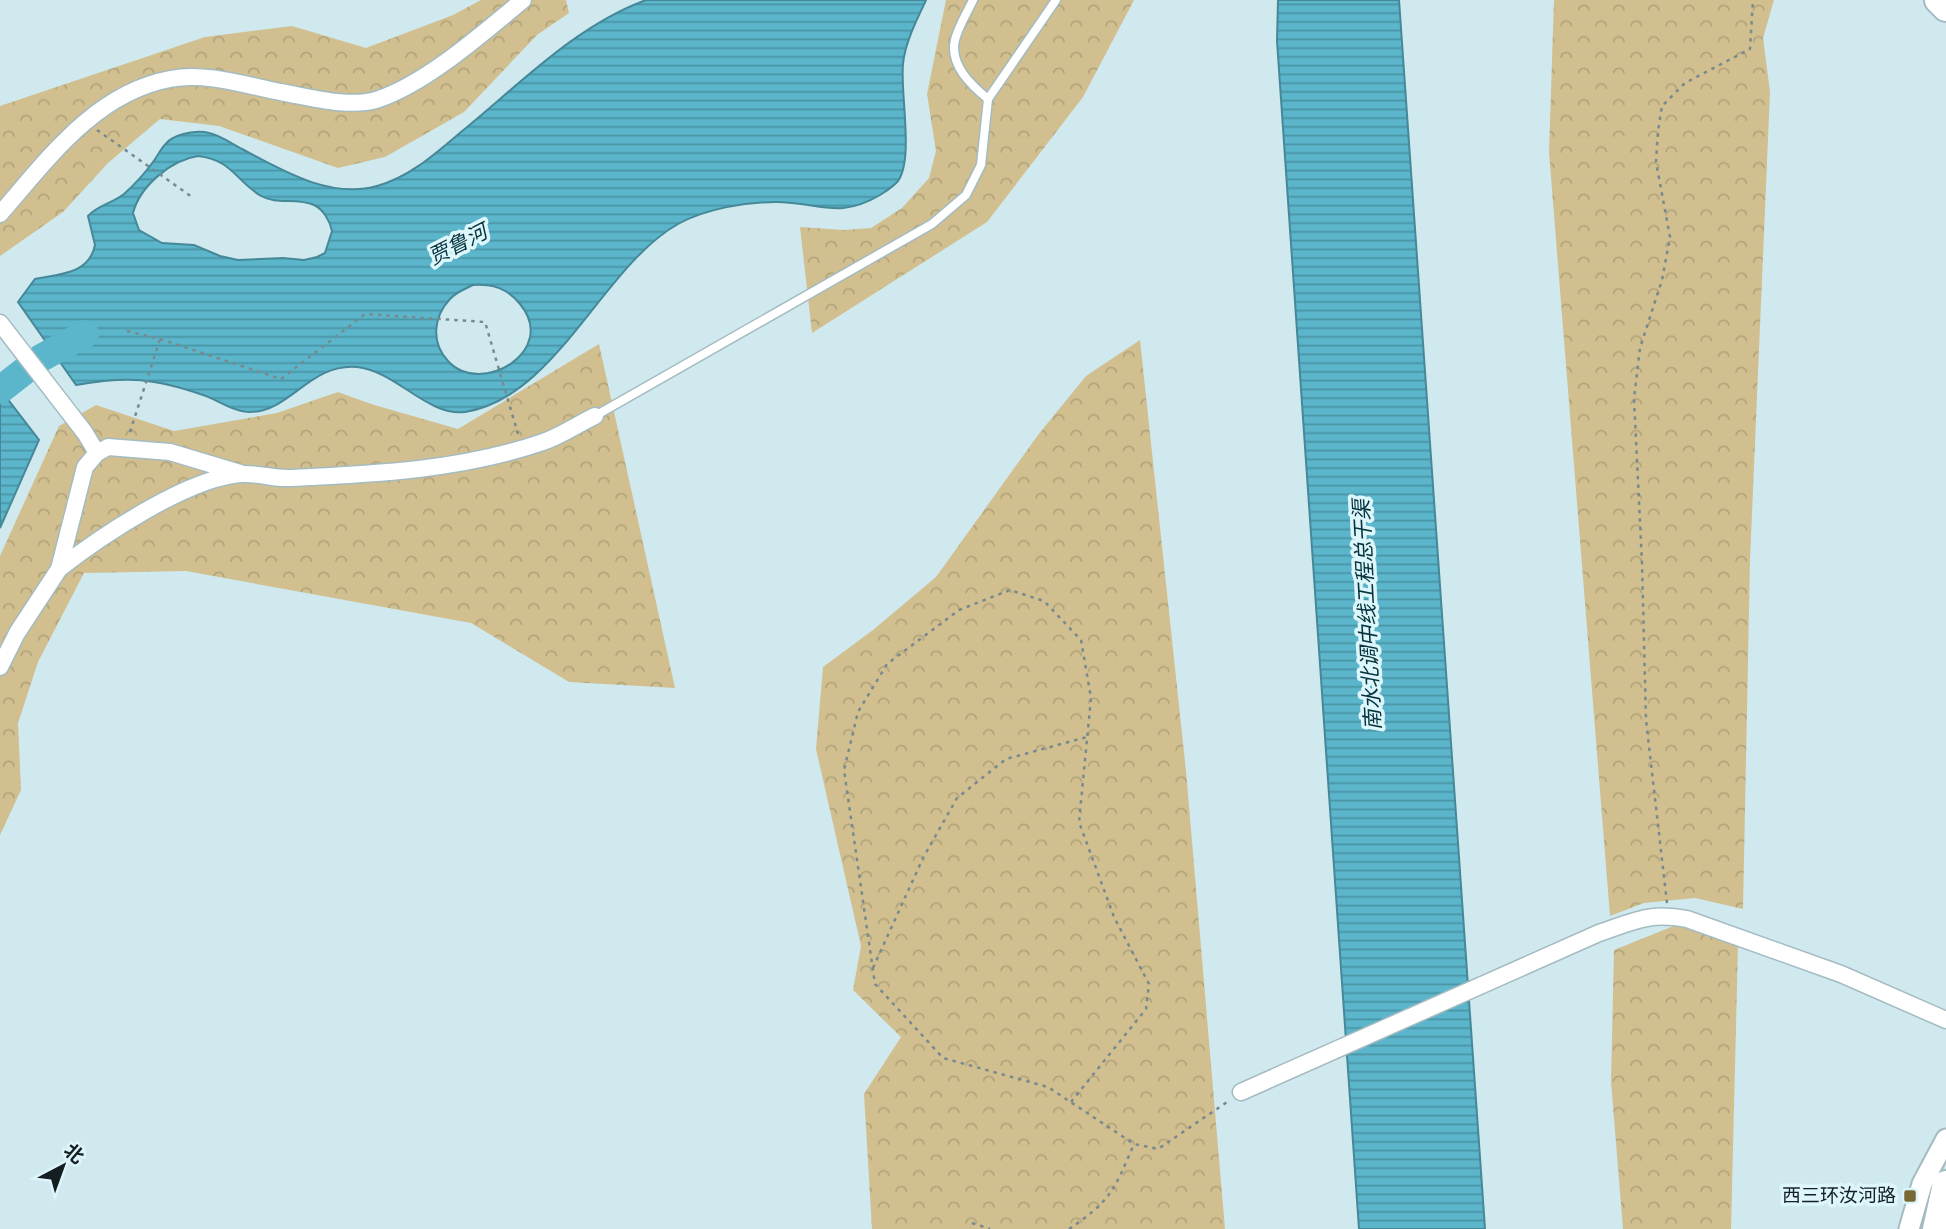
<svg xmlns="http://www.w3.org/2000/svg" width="1946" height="1229" viewBox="0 0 1946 1229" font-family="'Sofia Sans Condensed','Noto Sans SC',sans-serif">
<defs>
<pattern id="park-crowns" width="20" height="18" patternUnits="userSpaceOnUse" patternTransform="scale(1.75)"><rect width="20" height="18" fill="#d1bf8f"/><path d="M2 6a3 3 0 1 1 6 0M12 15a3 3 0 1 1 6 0" fill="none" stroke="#b3a47b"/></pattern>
<pattern id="water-rules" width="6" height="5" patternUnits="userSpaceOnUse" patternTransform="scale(1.75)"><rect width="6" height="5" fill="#5bb6cb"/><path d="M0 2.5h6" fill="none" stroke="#4a93a4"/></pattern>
</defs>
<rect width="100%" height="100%" fill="#cfe9ef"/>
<path fill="url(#park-crowns)" d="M481,0h85l3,13 -32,22 -73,77 -79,45 -47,11 -119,-42 -59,-7 -52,44 -45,49 -63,44v-150l205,-69 87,-11 74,22 87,-33z
M946,0h188l-51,97 -96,125 -175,111 -12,-106 44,3 27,-2 31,-20 27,-30 7,-27 -9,-57z
M1554,0h220l-11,38 7,54 -20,468 -7,349 -48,-11 -51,5 -34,13 -61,-764z
M1140,340l46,431 39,458h-353l-8,-135 37,-57 -48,-47 8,-44 -45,-197 7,-82 50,-37 63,-53 102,-142 48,-59z
M599,344l76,344 -106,-6 -98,-59 -285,-52 -102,2 -46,89 -20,61 3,67 -21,45v-279l59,-130 37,-21 78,26 103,-18 61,-21 33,12 87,25z
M1681,923l57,22 -7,284h-108l-12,-147 3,-132z"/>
<path fill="url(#water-rules)" stroke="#468898" stroke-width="2" fill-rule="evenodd" d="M646,0h280c-9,20 -21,42 -23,64 -3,29 11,94 -5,117 -5,6 -12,10 -18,14 -42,25 -61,7 -104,7 -31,0 -71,7 -98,22 -76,43 -122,174 -213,188 -37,5 -69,-41 -108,-45 -47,-4 -67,45 -107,45 -16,0 -32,-12 -47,-17 -49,-17 -76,-19 -127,-10l-58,-83 17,-23c23,-5 54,-4 60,-34l-7,-29c10,-11 25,-13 36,-22 10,-9 21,-21 29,-32 6,-8 10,-19 20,-24 9,-5 26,-8 36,-5 11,2 23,11 33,16 41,22 88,50 135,37 33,-9 59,-33 84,-54 58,-47 114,-106 185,-132zM198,156c34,4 37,24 63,40 16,9 36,1 53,9 9,4 16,16 18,26l-7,22 -8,4 -13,3 -21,-2 -45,2 -18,-4 -26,-11 -32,-2 -23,-13 -6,-17c7,-27 38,-53 65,-57zM473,285c20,-1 34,3 47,19 39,47 -39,93 -72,57 -17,-18 -15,-44 2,-62 6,-7 15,-10 23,-14z
M1278,0h121l86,1229h-126l-82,-1188z
M0,389l39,51 -39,88z"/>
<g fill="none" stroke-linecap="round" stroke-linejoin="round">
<path stroke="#5bb6cb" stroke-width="28" d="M0,390l41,-32 44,-24"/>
<g stroke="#a3bbc1" stroke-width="11">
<path id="service" d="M973,0c-6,13 -15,27 -18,40 -6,25 17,46 33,59
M595,416l337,-192 34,-29 15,-30 7,-66 68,-99"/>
</g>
<g stroke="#a3bbc1" stroke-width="19">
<path id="minor" d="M0,214c47,-54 95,-121 170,-135 36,-7 75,6 110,13 29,5 71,17 99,7 49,-17 104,-66 144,-99
M0,323l85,110 12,20
M59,569c42,-33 130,-92 183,-95 16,-1 32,5 48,4 85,-4 172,-8 253,-36 18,-6 35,-18 52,-26
M0,667l17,-34 42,-64 26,-102 12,-14 11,-6 62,5 70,21
M1241,1092l358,-159c35,-12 51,-21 88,-14l154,55 105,46"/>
</g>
<g stroke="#a3bbc1" stroke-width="23">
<path id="tertiary" d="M1909,1229l13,-45 24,-45"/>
</g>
<g stroke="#a3bbc1" stroke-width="30">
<path id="trunk" d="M1938,0l8,8
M1936,1229l10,-45"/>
</g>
<path stroke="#788a8f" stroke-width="2.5" stroke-dasharray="3.5 5" stroke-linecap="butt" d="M97,130l95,67
M127,331l33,8 121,40 84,-65 120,8 33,112
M130,432l30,-93
M1667,903l-21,-183 -4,-157 -8,-164 6,-51 22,-68 8,-43 -14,-75 2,-31 4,-25 23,-23 65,-34 3,-49
M873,968l50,-110 34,-60 49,-39 81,-22
M1071,1102l75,-93 3,-25 -35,-67 -35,-95 12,-124 -10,-58 -37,-39 -34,-11 -51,20 -72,54 -29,48 -14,58 31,214 68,74 105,29 86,57 24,5 72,-49
M972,1223l18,6
M1069,1229c43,-29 45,-39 65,-85"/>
<use href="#service" stroke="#fff" stroke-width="8"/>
<use href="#minor" stroke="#fff" stroke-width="16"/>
<use href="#tertiary" stroke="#fff" stroke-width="19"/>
<use href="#trunk" stroke="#fff" stroke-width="26"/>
</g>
<rect fill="#7a6836" stroke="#dcf6fc" stroke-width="2.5" x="1903" y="1189" width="14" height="14" rx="3.5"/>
<g text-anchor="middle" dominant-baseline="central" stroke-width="7" stroke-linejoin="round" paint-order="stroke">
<g font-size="19" fill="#151e21" stroke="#dcf6fc" text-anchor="end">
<text x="1896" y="1196">西三环汝河路</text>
</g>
<g font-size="21" font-style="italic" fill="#05323b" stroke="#dcf6fc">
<text transform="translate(458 245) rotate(-27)">贾鲁河</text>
<text transform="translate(1368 615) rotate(-93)">南水北调中线工程总干渠</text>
</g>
</g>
<g transform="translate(63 1166) rotate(41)" stroke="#dcf6fc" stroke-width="5" paint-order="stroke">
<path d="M0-5L12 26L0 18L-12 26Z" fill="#151e21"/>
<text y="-10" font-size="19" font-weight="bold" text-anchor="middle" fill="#151e21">北</text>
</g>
</svg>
